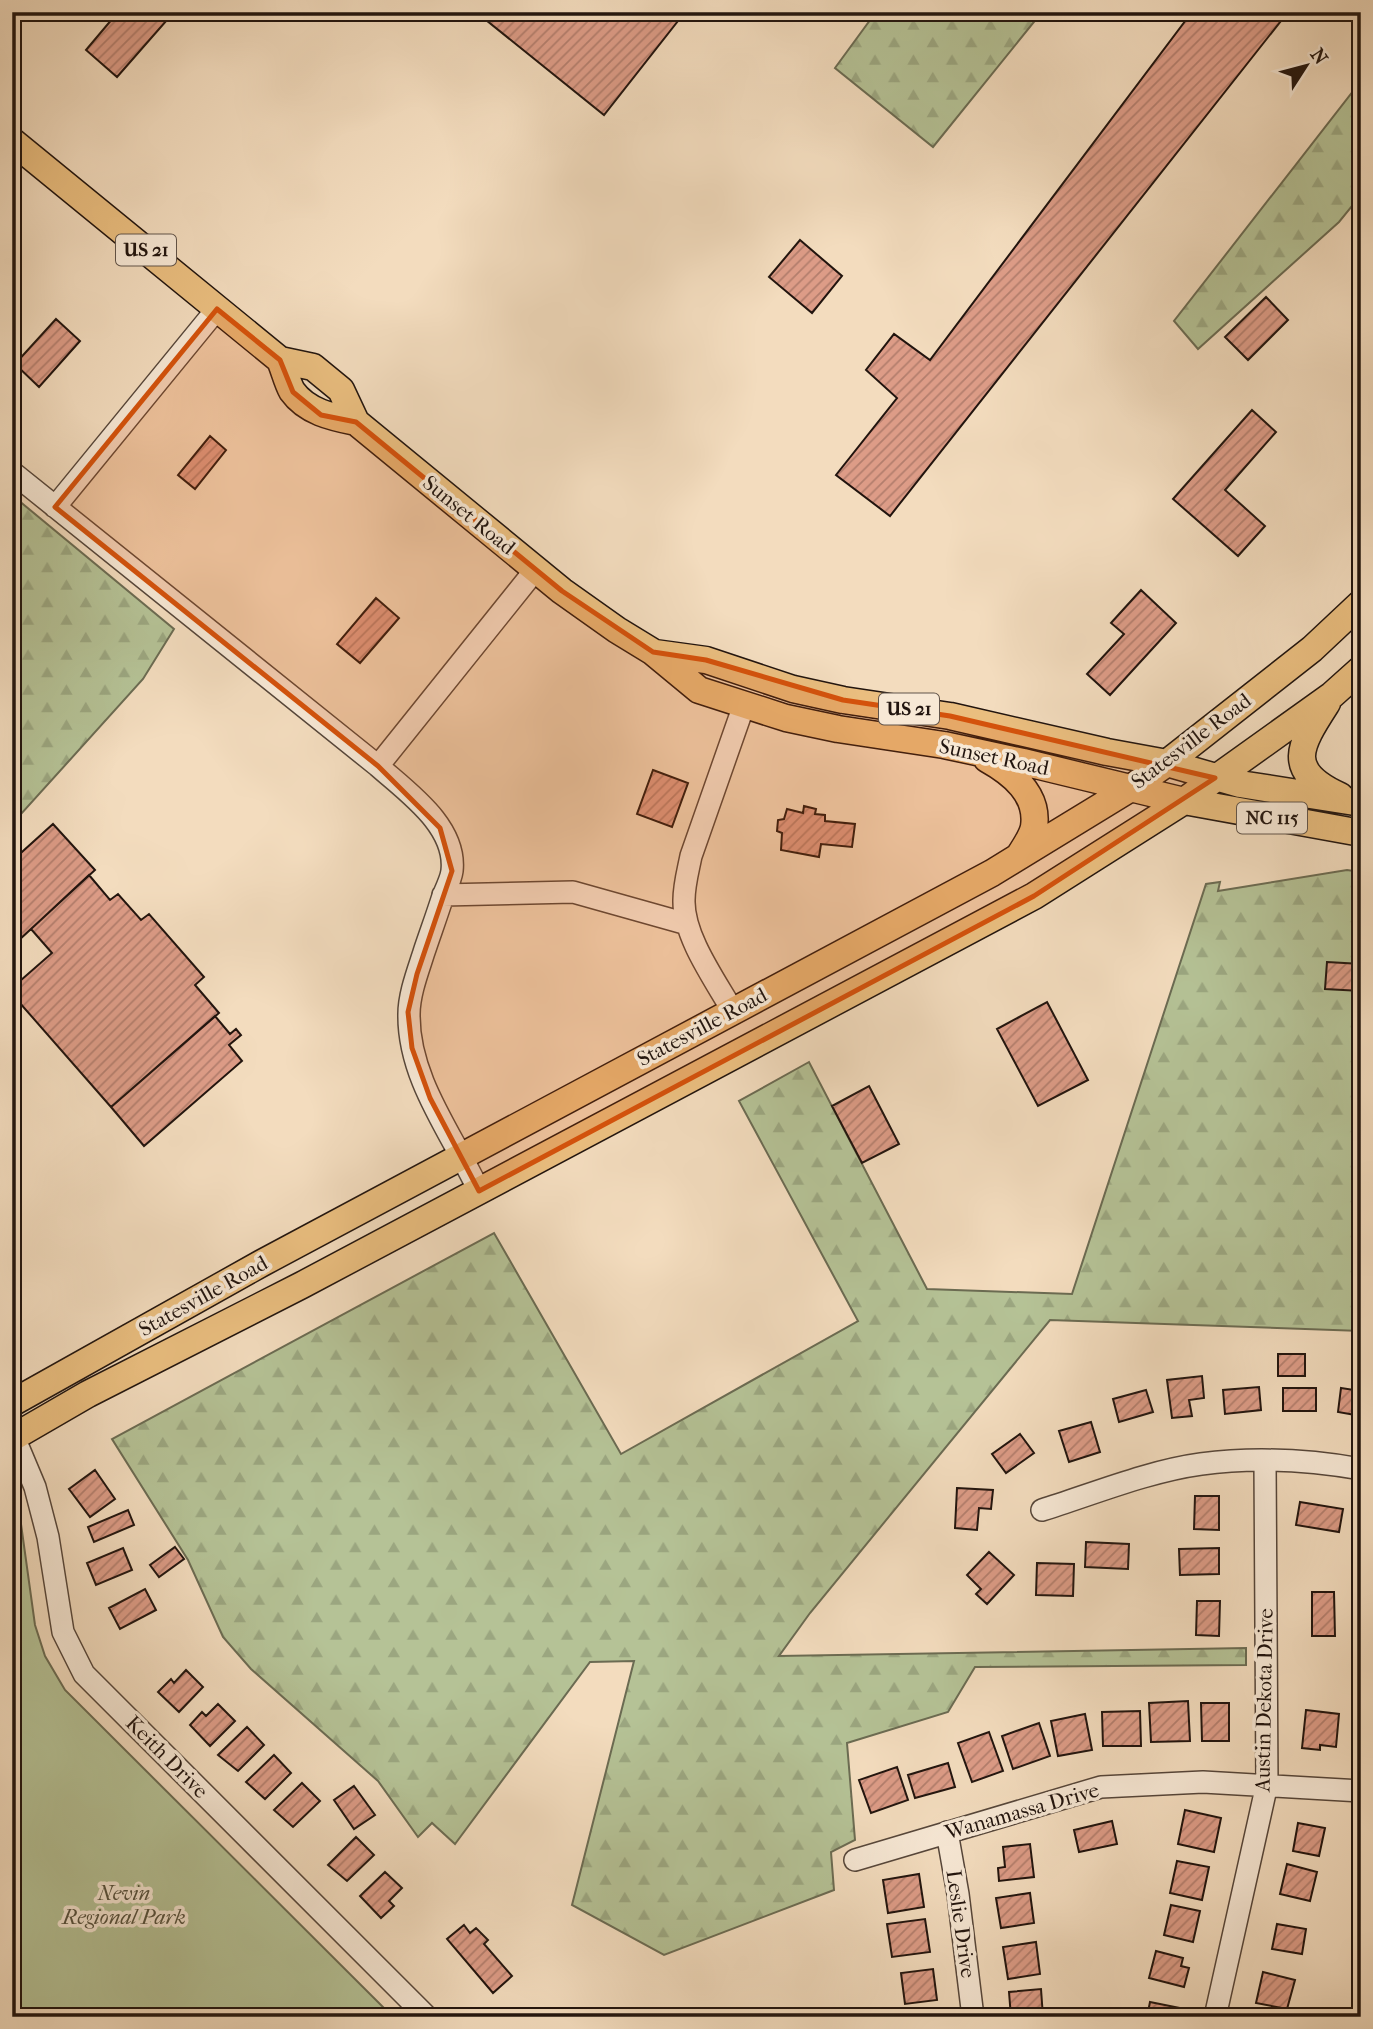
<svg xmlns="http://www.w3.org/2000/svg" width="1373" height="2029" viewBox="0 0 1373 2029" font-family="'IM FELL French Canon',serif">
<defs>
<pattern id="forest-firs" width="22" height="20" patternUnits="userSpaceOnUse" patternTransform="scale(1.75)"><rect width="22" height="20" fill="#b5c296"/><path d="M5 1l3.5 6h-7zM16 11l3.5 6h-7z" fill="#9ba680"/></pattern>
<pattern id="building-hatch" width="6" height="6" patternUnits="userSpaceOnUse" patternTransform="scale(1.75)"><rect width="6" height="6" fill="#dd9c87"/><path d="M-1 1l2-2M0 6l6-6M5 7l2-2" fill="none" stroke="#b37e6d"/></pattern>
</defs>
<rect width="100%" height="100%" fill="#f3dcbe"/>
<filter id="stains"><feTurbulence type="fractalNoise" baseFrequency=".00286" numOctaves="4"/><feColorMatrix values="0 0 0 0 .2 0 0 0 0 .09 0 0 0 0 .02 0 0 0 .5 -.17"/></filter>
<radialGradient id="worn" r=".72"><stop offset=".6" stop-color="#630" stop-opacity="0"/><stop offset="1" stop-color="#630" stop-opacity=".3"/></radialGradient>
<path fill="url(#forest-firs)" stroke="#6b6b52" stroke-width="2" d="M876,12h166l-109,135 -98,-79z
M1361,81v114l-22,27 -141,127 -24,-28z
M12,495l162,134 -31,50 -131,145z
M1347,870l14,2v459l-311,-11 -240,293 -31,43 467,-8v17l-271,2 -27,45 -101,31 8,97 -24,12 3,38 -170,65 -92,-50 62,-244 -44,1 -135,182 -23,-21 -14,14 -40,-56 -127,-112 -28,-32 -35,-77 -76,-121 382,-206 127,221 237,-133 -119,-220 70,-39 118,227 145,5 134,-410 14,-2 -2,9z"/>
<path fill="#b5c296" stroke="#6b6b52" stroke-width="2" d="M12,1487l4,1 19,137 10,31 20,34 328,327h-381z"/>
<path fill="url(#building-hatch)" stroke="#21140e" stroke-width="2" d="M118,12h56l-57,65 -31,-27z
M476,12h209l-81,103z
M1192,12h96l-398,504 -54,-41 61,-77 -31,-28 28,-36 36,26z
M800,240l42,36 -30,37 -43,-36z
M1266,297l22,23 -40,40 -23,-23z
M56,319l24,22 -41,46 -24,-23z
M1252,410l24,22 -51,58 40,36 -27,30 -65,-57z
M210,436l16,14 -31,39 -17,-14z
M1141,590l35,33 -66,72 -23,-21 37,-40 -13,-11z
M376,598l23,20 -39,45 -23,-19z
M653,770l35,13 -16,44 -35,-13z
M804,806l12,3 -1,5 10,1v6l30,3 -3,23 -31,-3 -2,13 -38,-7 1,-17 -5,-2 1,-11 6,-1 3,-10 16,4z
M53,824l42,46 -76,70 -7,-7v-72z
M89,875l21,25 8,-6 23,26 8,-6 55,63 -9,8 24,28 -108,94 -99,-113v-6l40,-35 -21,-24z
M1327,962l34,2v27l-36,-2z
M1047,1002l41,78 -50,26 -41,-77z
M215,1016l15,18 6,-5 5,6 -12,10 13,16 -98,85 -33,-39z
M869,1086l30,58 -37,19 -30,-57z
M1278,1354h27v22h-27z
M1202,1376l2,22 -15,2 3,16 -20,2 -5,-38z
M1259,1387l2,23 -36,4 -2,-24z
M1283,1388h33v23h-33z
M1341,1388l20,3v25l-23,-4z
M1146,1390l7,22 -34,10 -6,-23z
M1091,1422l9,30 -31,10 -10,-31z
M1020,1434l14,19 -28,20 -14,-19z
M95,1470l20,29 -25,18 -21,-28z
M957,1488l36,2 -2,19 -12,-1 -2,22 -22,-2z
M1195,1496h24v34l-25,-1z
M1300,1502l43,7 -4,23 -43,-7z
M128,1510l6,15 -40,17 -6,-15z
M1086,1542l43,2 -1,25 -43,-2z
M175,1547l9,12 -25,18 -9,-12z
M123,1548l9,22 -36,15 -9,-22z
M1219,1548v26l-39,1 -1,-26z
M989,1552l25,23 -27,29 -11,-10 5,-5 -14,-14z
M1037,1563l37,1 -1,32 -37,-1z
M145,1589l11,21 -36,19 -11,-21z
M1312,1592h22l1,44h-23z
M1197,1601h23l-1,35 -23,-1z
M186,1670l17,17 -24,25 -21,-20 13,-13 3,4z
M1188,1701l2,40 -39,1 -2,-39z
M1201,1703h28v38h-27z
M218,1704l17,17 -25,25 -20,-21 12,-13 4,4z
M1306,1710l33,4 -3,33 -16,-2v5l-18,-2z
M1140,1711l1,35h-38l-1,-34z
M1085,1714l7,36 -34,6 -7,-35z
M1039,1723l11,33 -37,13 -11,-33z
M247,1727l17,18 -26,26 -20,-16z
M1354,1728h7v25h-7z
M989,1732l14,39 -31,11 -14,-39z
M274,1755l17,18 -26,26 -19,-17z
M948,1763l7,24 -40,11 -7,-23z
M897,1767l11,33 -37,13 -12,-33z
M302,1783l18,18 -27,26 -19,-17z
M354,1786l21,29 -21,14 -20,-29z
M1185,1810l36,8 -7,34 -36,-8z
M1112,1821l5,23 -38,8 -5,-22z
M1298,1823l27,5 -6,28 -26,-5z
M356,1837l18,18 -27,26 -19,-16z
M1030,1844l4,33 -35,4 -1,-13 7,-1 -2,-20z
M1177,1861l32,6 -7,33 -32,-7z
M1287,1864l30,8 -7,29 -30,-7z
M385,1872l17,16 -13,13 5,5 -13,12 -21,-22z
M919,1874l5,33 -36,6 -5,-33z
M1030,1893l4,30 -33,5 -5,-30z
M1171,1905l29,6 -7,31 -29,-7z
M925,1919l5,33 -38,5 -5,-33z
M1277,1924l29,5 -4,25 -30,-5z
M464,1925l6,8 6,-5 12,12 -4,4 28,32 -19,17 -46,-54z
M1036,1942l4,32 -32,5 -5,-32z
M1156,1951l27,7 -2,8 8,2 -5,19 -35,-9z
M933,1969l4,31 -32,4 -4,-31z
M1263,1972l32,8 -8,29 -31,-6z
M1041,1989l2,28h-32l-2,-25z
M1150,2002l30,6 -2,9h-31z"/>
<g fill="none" stroke-linecap="round" stroke-linejoin="round">
<g stroke="#56463a" stroke-width="24">
<path id="minor" d="M12,472l366,294c29,26 79,60 74,105 -1,8 -6,18 -9,25 -6,19 -13,38 -19,56 -6,19 -15,42 -15,62 -1,65 44,121 70,177
M55,507l162,-198
M378,766l158,-197
M443,895l130,-3 114,32
M732,1010c-17,-30 -49,-74 -48,-110 0,-15 4,-29 7,-44l53,-151
M14,1437l21,50 13,50 15,95 21,42 343,343
M1042,1510c51,-16 107,-39 159,-46 52,-7 108,-4 160,5
M947,1832l11,62 15,123
M855,1860l246,-73 102,-5 158,9
M1215,2017l52,-233 -2,-322"/>
</g>
<g stroke="#21140e" stroke-width="29">
<path id="major" d="M12,141l268,219 33,7 28,23 15,32 206,169 55,39 36,22 46,38 87,28 52,11 106,16 79,17 161,39 177,32
M280,360c4,9 7,22 12,31 15,21 40,26 64,31
M655,653l51,7 87,29 50,11 107,16 157,36 60,11 73,21 121,19
M1327,703c-27,42 -44,67 13,93
M987,759c25,14 52,35 47,68 -2,10 -10,21 -15,29
M12,1403l250,-140 730,-390 139,-85 36,-25 145,-114 49,-46
M12,1438l76,-44 214,-109 732,-389 150,-95 148,-106 29,-26"/>
</g>
<use href="#minor" stroke="#f7e8d5" stroke-width="21"/>
<use href="#major" stroke="#eabe7f" stroke-width="26"/>
</g>
<path fill="#d4520c" fill-opacity="0.2" stroke="#d4520c" stroke-width="5" stroke-linejoin="round" d="M217,309l63,51 13,32 28,23 35,7 206,169 91,61 53,8 137,40 107,16 265,62 -181,118 -555,295 -49,-93 -18,-50 -4,-36 9,-38 35,-103 -12,-43 -62,-62 -323,-259z"/>
<g text-anchor="middle" dominant-baseline="central" stroke-width="7" stroke-linejoin="round" paint-order="stroke">
<g fill="#f7e8d5" stroke="#61544a" stroke-width="2">
<rect x="116" y="234.5" width="60" height="31" rx="5"/>
<rect x="879" y="693.5" width="60" height="31" rx="5"/>
<rect x="1237" y="802.5" width="70" height="31" rx="5"/>
</g>
<g font-size="19" font-weight="bold" fill="#21140e">
<text x="146" y="250">US 21</text>
<text x="909" y="709">US 21</text>
<text x="1272" y="818">NC 115</text>
</g>
<g font-size="21" fill="#21140e" stroke="#f7e8d5">
<text transform="translate(469 515) rotate(39)">Sunset Road</text>
<text transform="translate(1191 741) rotate(-37)">Statesville Road</text>
<text transform="translate(994 757) rotate(12)">Sunset Road</text>
<text transform="translate(702 1027) rotate(-28)">Statesville Road</text>
<text transform="translate(203 1296) rotate(-29)">Statesville Road</text>
<text transform="translate(1264 1700) rotate(-89)">Austin Dekota Drive</text>
<text transform="translate(167 1757) rotate(45)">Keith Drive</text>
<text transform="translate(1022 1811) rotate(-16)">Wanamassa Drive</text>
<text transform="translate(961 1924) rotate(82)">Leslie Drive</text>
</g>
<g font-size="21" font-style="italic" fill="#55513e" stroke="#f7e8d5">
<text x="124" y="1893">Nevin<tspan x="124" dy="24">Regional Park</tspan></text>
</g>
</g>
<rect width="1373" height="2029" fill="none" stroke="#f3dcbe" stroke-width="42"/>
<rect x="14" y="14" width="1345" height="2001" fill="none" stroke="#21140e" stroke-width="3.5"/>
<rect x="21" y="21" width="1331" height="1987" fill="none" stroke="#21140e" stroke-width="2"/>
<g transform="translate(1306 66) rotate(54)" stroke="#f7e8d5" stroke-width="5" paint-order="stroke">
<path d="M0-5L12 26L0 18L-12 26Z" fill="#21140e"/>
<text y="-10" font-size="19" font-weight="bold" text-anchor="middle" fill="#21140e">N</text>
</g>
<rect width="100%" height="100%" filter="url(#stains)"/>
<rect width="100%" height="100%" fill="url(#worn)"/>
</svg>
